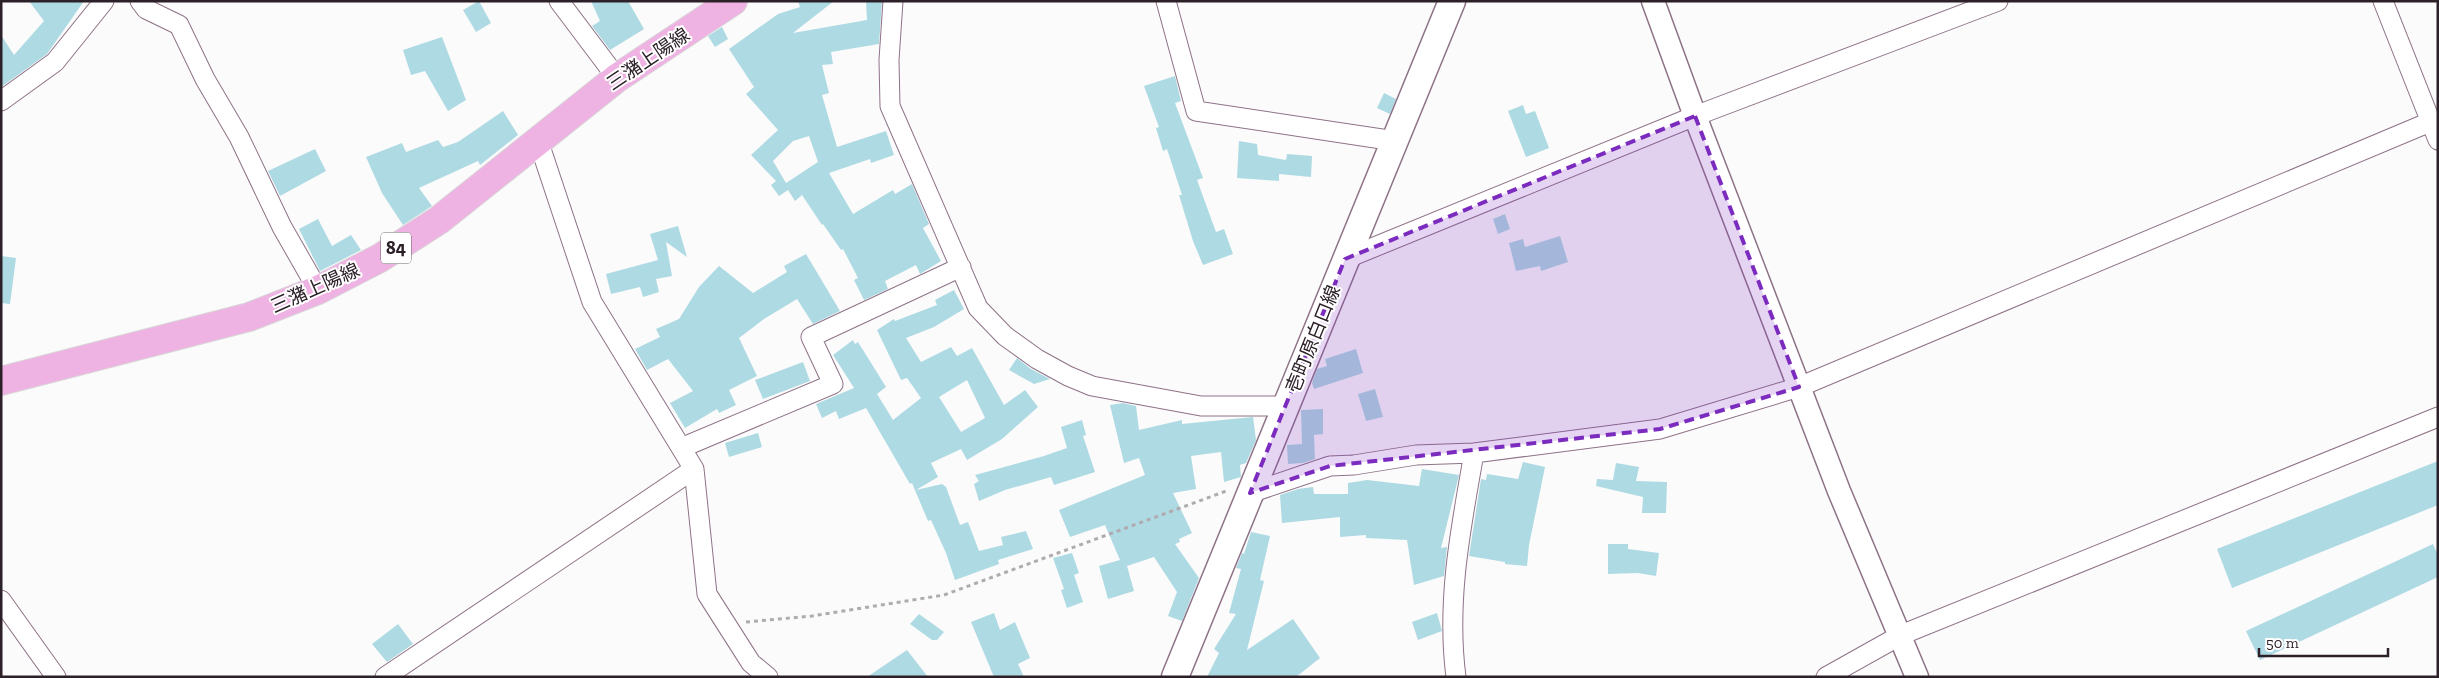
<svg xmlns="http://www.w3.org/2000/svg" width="2439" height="678" viewBox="0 0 2439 678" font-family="'Zilla Slab','Noto Sans JP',serif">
<rect width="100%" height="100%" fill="#fbfbfb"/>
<path fill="#aedae3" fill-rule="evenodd" d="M29,1h55l-37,53 -46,33v-52l13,20 30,-34z
M479,1l12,22 -15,9 -13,-22z
M591,1h37l16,28 -34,21 -18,-24 8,-5z
M798,1h36l-41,32 74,-13 -1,-19h16l-3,43 -48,8 2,12 -11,1 7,28 -7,2 15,52 49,-16 8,24 -23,8 -1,-4 -41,14 24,41 40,-24 2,4 17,-10 17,40 -6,4 18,33 -21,13 -4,-9 -31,16 3,8 -24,11 -10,-20 4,-2 -15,-29 -2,1 -18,-26 -1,1 -20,-30 -7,6 -7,-11 -9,6 -8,-11 5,-4 -25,-26 27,-25 -32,-36 8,-7 -25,-38 49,-35 22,-7zM809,136l9,26 -32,21 -13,-22 20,-20z
M722,27l6,12 -13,8 -7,-11z
M442,37l24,63 -18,11 -23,-40 -14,4 -8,-25z
M1175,76l6,25 -6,2 28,75 -6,2 19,52 8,-3 9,25 -30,11 -10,-24 -14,-46h3l-15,-46 -4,2 -7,-23 3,-1 -15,-41z
M1384,93l12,6 -6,15 -13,-6z
M1523,105l3,9 9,-3 14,37 -23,9 -18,-46z
M503,111l15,24 -38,30 -2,-4 -59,27 13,18 -29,19 -21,-32 -16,-36 36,-14 4,9 32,-12 5,7 15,-5z
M1239,141l18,3 1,11 28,5 1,-6 25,2 -1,21 -32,-3v7l-42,-3z
M315,149l11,22 -46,25 -12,-25z
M1505,214l5,15 -12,5 -5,-15z
M318,219l14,27 19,-11 10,15 -41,21 -21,-42z
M678,226l9,31 -21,-15 6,34 -16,3 3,13 -16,5 -3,-10 -29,7 -5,-20 52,-14 -8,-26z
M1560,236l8,26 -27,9 -1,-5 -24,5 -7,-28 14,-4 2,8z
M806,254l34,57 -27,13 -16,-25 -33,20 -25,19 18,38 -28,14 7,15 -17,8 -2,-4 -32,19 -15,-25 23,-12 -25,-32 -21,11 -12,-21 25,-12 -4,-8 23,-10 20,-32 20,-21 34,27 34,-21 -3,-6z
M1,256l15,2 -6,46 -9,-1z
M954,290l10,19 -30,18 -28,11 15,24 30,-15 6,9 15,-8 32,57 21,-15 13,17 -36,32 -35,21 -6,-11 -30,14 7,14 -22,13 26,-6 4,3 14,38 8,-3 11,29 24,-6 -2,-8 25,-6 7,18 -35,11 1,4 -44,16 -9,-27 -15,-33 -3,1 -16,-38 -2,1 -44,-76 -27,11 -3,-8 -14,7 -6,-14 38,-16 -21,-33 20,-15 2,4 3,-2 28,45 -9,7 16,26 28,-22 -14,-20 -6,2 -24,-50 17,-11 1,2 42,-16 -2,-5zM967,380l18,38 -24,14 -22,-35z
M1356,349l7,24 -49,16 -2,-6 5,-14 10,-3 -2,-7z
M1017,358l14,11 19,10 -16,5 -25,-14z
M803,362l7,19 -47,18 -8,-19z
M1375,389l8,28 -17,4 -8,-27z
M1123,403l13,3 3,24 43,-10v4l71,-7 3,23 -10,23 -6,2 1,12 -17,5 -3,-30 -30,4 5,33 -23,4 19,40 -13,6 1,3 -5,2 24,34 -17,43 -14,-5 9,-24 -23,-35 -27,9 7,25 -26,8 -9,-33 21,-6 -15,-35 -35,12 -11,-27 86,-35 -6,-17 -15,5 -14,-58z
M1323,409v25l-9,1 1,24 -12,4 -15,1 -1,-19 15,-1 -1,-34z
M1082,420l4,15 -3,1 12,36 -41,13 -3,-8 -46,13 -26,11 -5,-17 5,-3 -4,-6 69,-19 23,-8 -6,-21z
M758,433l4,14 -33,10 -4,-14z
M2438,461v44l-206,83 -15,-39z
M1523,462l22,5 -16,78 -2,21 -22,-2v-2l-36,-6 12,-77 5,1 1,-6 31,5z
M1616,463l23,4 -3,14 31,1 -1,31h-24l1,-16 -47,-11 1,-7 16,1z
M1422,469l37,6 -18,73 6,-1 -3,29 -30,9 -7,-45 -41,-2v-3l-26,2v-20l-58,6 -2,-28 18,-6 15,-2 1,7h34v-11l19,-3 52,6z
M1251,532l19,4 -10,44 4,1 -17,69 46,-31 27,39 -24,19h-89l12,-24 -5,-4 22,-35 -7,-1 12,-44 -5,-1 6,-15 2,1z
M1608,544h20v5l31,4 -3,23 -18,-3 -30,1z
M2433,544l5,11v22l-178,83 -14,-29z
M1072,553l7,20 -5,2 9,27 -16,6 -6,-18 3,-1 -11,-31z
M994,613l6,17 15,-8 15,36 -12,6 6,13h-30l-23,-55z
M1437,613l5,18 -24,9 -6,-18z
M919,614l25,18 -7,8h-5l-22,-16z
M398,624l15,20 -26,18 -15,-18z
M907,650l21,27h-61z"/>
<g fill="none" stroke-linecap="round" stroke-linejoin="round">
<g stroke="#8e7287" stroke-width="21">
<path id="minor" d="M140,1l6,8 33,16 26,54 34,58 43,90 36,63
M559,1l58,77
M893,1l-4,59 1,46 88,202 27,28 32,23 31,17 24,10 109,20h85
M1166,1l30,110 199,30
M2383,1l55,139
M1,101l54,-39 49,-61
M538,140l54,162 102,167 13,125 44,69 17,14
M1345,259l350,-143 303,-115
M681,448l152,-64 -22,-47 150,-70
M1250,493l80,-27 24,-1 62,-10 58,-2 186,-24 139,-42 631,-265
M1,600l55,77
M385,677l309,-208
M1456,677c-10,-76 5,-150 18,-224
M1826,677l75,-42 537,-218"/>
</g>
<g stroke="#8e7287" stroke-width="25">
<path id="tertiary" d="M1653,1l42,115 144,375 78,186"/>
</g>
<g stroke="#8e7287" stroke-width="29">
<path id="secondary" d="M1175,677l277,-676"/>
</g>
<g stroke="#d9d7d8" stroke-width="30">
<path id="primary" d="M1,381l248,-64 69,-27 62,-32 59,-38 178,-142 116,-77"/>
</g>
<path stroke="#afabae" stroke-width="3" stroke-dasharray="4 4" stroke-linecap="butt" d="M746,622l66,-6 132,-21 285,-105"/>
<use href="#minor" stroke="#fff" stroke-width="19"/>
<use href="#tertiary" stroke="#fff" stroke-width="22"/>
<use href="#secondary" stroke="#fff" stroke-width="26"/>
<use href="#primary" stroke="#eeb3e2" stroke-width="28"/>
</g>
<path fill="#7b2cbf" fill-opacity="0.2" stroke="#7b2cbf" stroke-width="4" stroke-dasharray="10 6" stroke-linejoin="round" d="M1695,116l104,271 -139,42 -330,37 -80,27 95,-234z"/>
<g text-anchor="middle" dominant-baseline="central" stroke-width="4" stroke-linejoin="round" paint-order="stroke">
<rect fill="#fff" stroke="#6b6369" stroke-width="1" x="381" y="232.5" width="30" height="31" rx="4"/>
<g font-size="18" font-weight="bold" fill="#2c2029">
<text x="396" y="248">84</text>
</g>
<g font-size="19" fill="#2c2029" stroke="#fff">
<text transform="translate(648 59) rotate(-34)">三潴上陽線</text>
<text transform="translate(315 288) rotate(-24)">三潴上陽線</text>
<text transform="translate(1313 339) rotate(-68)">壱町原白口線</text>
</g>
</g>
<rect width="2439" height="678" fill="none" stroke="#2c2029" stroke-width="5"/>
<path d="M2259 648v8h129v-8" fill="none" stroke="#2c2029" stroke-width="2.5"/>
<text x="2266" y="648" font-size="15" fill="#2c2029" stroke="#ffffff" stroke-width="4" paint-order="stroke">50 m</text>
</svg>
